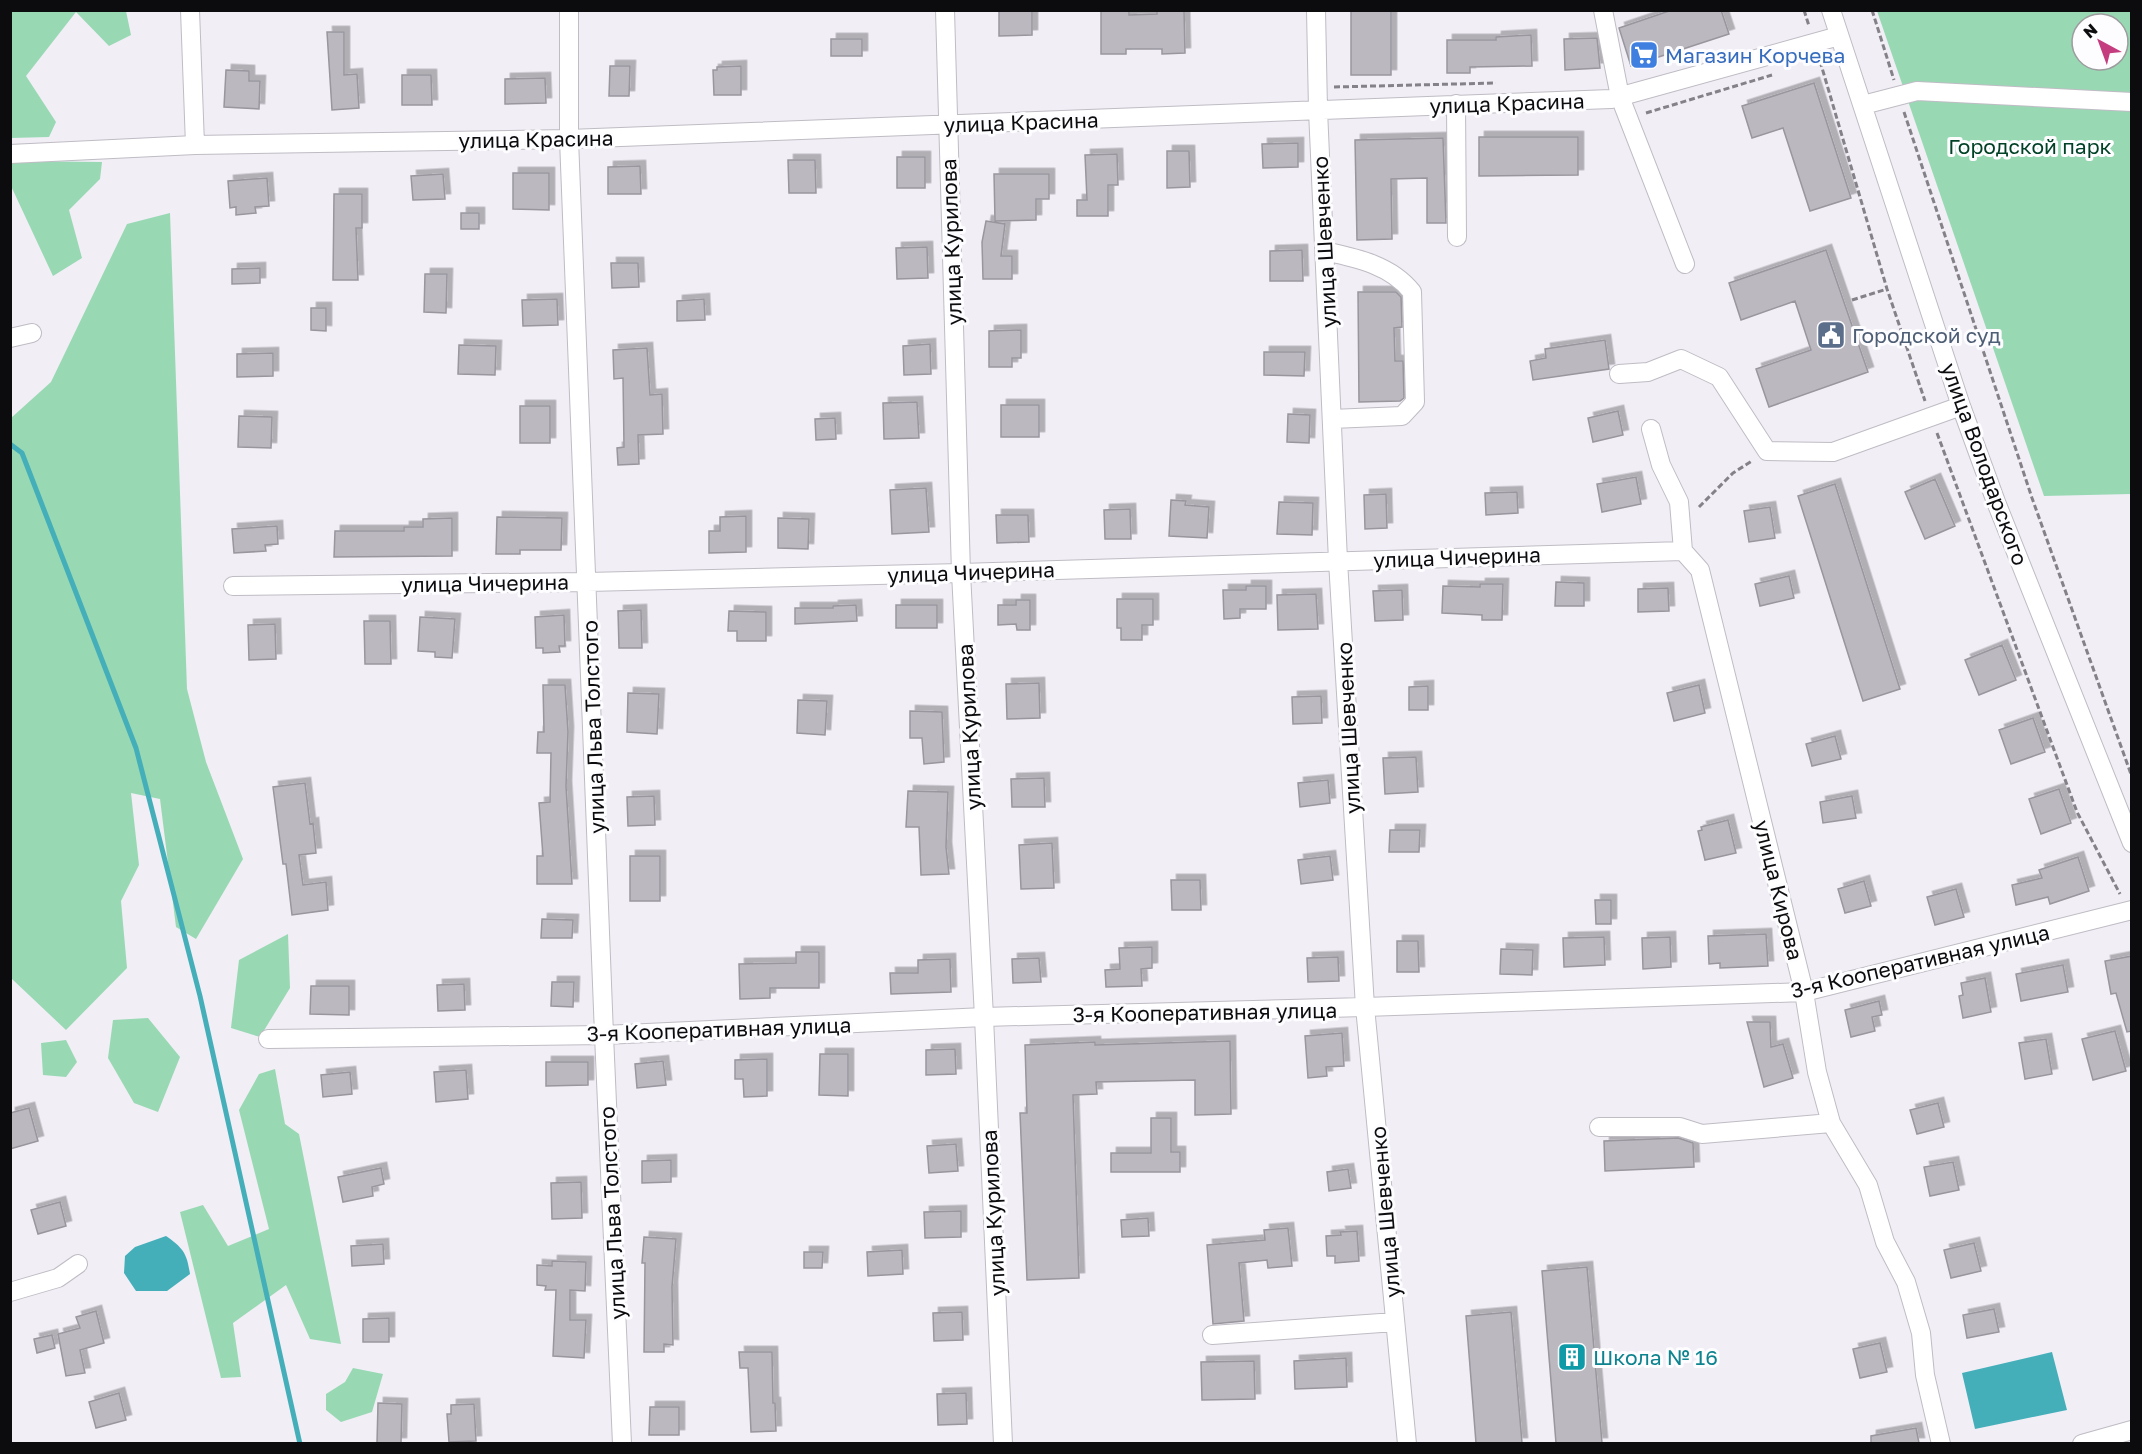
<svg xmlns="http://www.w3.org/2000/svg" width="2142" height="1454" viewBox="0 0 2142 1454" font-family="'Golos Text',sans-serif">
<defs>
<filter id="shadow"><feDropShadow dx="5.5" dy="-5.5" stdDeviation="0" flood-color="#0004"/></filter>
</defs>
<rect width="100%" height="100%" fill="#f1eef6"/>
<path fill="#98d9b4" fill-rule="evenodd" d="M10,11h116l5,24 -22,11 -33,-34 -50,64 30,46 -7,15 -38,1z
M1877,11h254v483l-87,2zM2082,24h36v36h-36z
M11,161l91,1 -2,17 -31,31 13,48 -29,18 -42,-90z
M170,213l17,476 19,73 37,97 -47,80 -20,-12 -16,-128 -29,-6 8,72 -18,36 6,67 -61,62 -54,-51 -1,-10v-551l40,-36 76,-158z
M288,934l2,54 -30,49 -29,-9 8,-68z
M148,1018l32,39 -22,55 -24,-9 -26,-45 5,-38z
M66,1040l11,22 -11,15 -23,-2 -2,-32z
M275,1069l10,55 14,10 42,210 -31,-5 -24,-54 -53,38 8,54 -20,1 -41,-166 23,-7 25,41 41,-17 -30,-119 20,-36z
M353,1368l30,6 -11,38 -31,10 -15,-12v-16l19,-12z"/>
<path fill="#45afb9" d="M166,1236c17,12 21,17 24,38l-23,17h-31l-12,-18 1,-17 10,-9z
M2052,1352l15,58 -92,19 -13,-56z"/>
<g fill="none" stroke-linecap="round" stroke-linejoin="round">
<path stroke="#45afb9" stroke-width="5" d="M10,444l12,9 114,295 64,248 100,448"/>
</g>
<path fill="#bbb8c0" stroke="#99969e" stroke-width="1.5" filter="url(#shadow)" d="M999,10h33v25l-33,1z
M1101,10h28v5l28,-1v-4h27l1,43 -23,1v-5h-36v5h-25z
M1351,10h40v65h-40z
M1672,10h49l8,24 -98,32 -12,-38z
M327,32h17v43l13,-1 2,34 -27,2z
M1531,35l1,31 -62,1v6h-23v-33h49v-3z
M1597,38l3,30 -35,2 -1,-31z
M831,39h31v17h-31z
M610,66h20l-1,30h-20z
M741,66v29h-27l-1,-25h4v-3z
M226,70l23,1v10h11l-1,28 -35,-2z
M402,75h29l1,30h-30z
M545,78l1,25 -41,1v-25z
M1814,83l37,115 -41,13 -27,-83 -31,10 -10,-32z
M1479,137h99v38l-99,1z
M1443,138l3,85h-19v-45l-36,1 1,60 -35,1 -2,-100z
M1298,143v24l-35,1 -1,-24z
M1167,151h22l1,36 -23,1z
M1117,154l1,31h-10v31h-31v-16h10l-2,-45z
M897,157h28v31h-28z
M788,160h27l1,33h-27z
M640,166l1,28h-33v-27z
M513,173h36v37l-36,-1z
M443,174l2,25 -32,1 -2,-24z
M994,174h55v25h-13v21l-41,1z
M267,178l2,28 -14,1 1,6 -20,2v-8l-6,1 -2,-27z
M334,194h28v34h-6l2,52h-25z
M461,213h18v16h-18z
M986,221l19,3 -4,32h11v23h-29l-1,-37z
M927,247l1,31 -31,1 -1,-31z
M1302,250l1,31h-33v-30z
M1826,250l42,122 -99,35 -13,-38 55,-19 -16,-49 -54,19 -12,-37z
M611,263h27l1,24 -27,1z
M260,268v15l-28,1v-15z
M425,274h22l-1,39 -22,-1z
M1358,292h38l5,5 1,30 -8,1 1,33h8l1,37 -4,3 -41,1z
M557,299l1,26 -35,1 -1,-26z
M704,299l1,21 -28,1v-20z
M311,308h15v23l-15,-1z
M1021,330v28h-9v9h-23v-36z
M1605,340l4,29 -76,11 -3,-19 16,-3 -1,-9z
M930,344l1,30 -27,1 -1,-29z
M459,345l37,1 -1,29 -37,-1z
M647,348l3,47 12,-1 1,40 -25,1 1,29 -21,1 -1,-17 7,-1 -1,-69 -9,1 -1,-29z
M1264,352h41l-1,24 -40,-1z
M273,353v23l-36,1v-23z
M917,402l2,36 -35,1 -1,-36z
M1001,405h38v32h-38z
M520,406h30v37h-30z
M1618,411l5,24 -30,7 -5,-24z
M1288,414l22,1 -1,28 -22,-1z
M239,416l33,1 -1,31 -33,-1z
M835,418l1,21 -20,1 -1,-21z
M1636,477l5,27 -39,8 -5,-28z
M1935,479l20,47 -30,13 -20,-47z
M1835,484l65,205 -37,12 -65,-205z
M926,488l3,44 -37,2 -2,-44z
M1517,492l1,21 -32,2 -1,-22z
M1386,494l1,34 -22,1 -1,-34z
M1171,500l15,1 -1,4 24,2 -2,31 -38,-2z
M1279,502l34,1 -1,32 -35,-1z
M1770,507l5,31 -26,4 -5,-31z
M1130,509l1,30h-26l-1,-29z
M996,515h32l1,27 -32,1z
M746,516v36l-37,1v-22h11v-14z
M497,517l65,1 -1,32h-41v4h-24z
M452,518v38l-118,1 1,-26h69v-4h19v-8z
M778,518l31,1 -1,30 -30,-1z
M277,526l1,18 -13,1 1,6 -32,2 -2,-24z
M1789,576l5,22 -34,8 -5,-22z
M1556,582l28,1v23h-29z
M1480,584h23l-1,36h-20v-5l-40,-2 1,-27 37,1z
M1246,586h20v23h-26v9l-16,1 -1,-29h23z
M1668,588l1,23 -31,1v-23z
M1402,590l1,30 -28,1 -2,-30z
M1316,594l2,35 -40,1 -1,-35z
M1117,599h36v26h-11v15h-21v-12h-4z
M1016,600h14v30h-13l-1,-6 -18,1v-20h18z
M856,605l1,16 -62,3v-16h38v-2z
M896,605h41v23h-41z
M641,610l1,38h-23l-1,-37z
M729,611l37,1v29h-29v-10h-9z
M564,615l1,31h-6l1,6 -17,1v-5h-7l-1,-31z
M420,617l35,2 -3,39 -17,-1v-5l-17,-1z
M364,621h26l1,43h-26z
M275,624l1,35 -27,1 -1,-35z
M2002,645l14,35 -37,15 -14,-35z
M1039,683l1,35 -33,1 -1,-35z
M543,685h22l3,47 -2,54 6,98h-35v-28h6l-4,-53 11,-1 1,-49h-14l1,-21h6z
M1699,685l6,28 -31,8 -7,-28z
M1428,686v24h-19v-23z
M628,693l31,1 -2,40 -30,-2z
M1321,696l1,27 -29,1 -1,-27z
M798,700l29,1 -2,34 -28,-2z
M910,711l32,1 2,50 -20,2 -2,-26h-12z
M2033,718l12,34 -34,12 -12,-34z
M1835,736l6,23 -29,7 -6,-22z
M1416,757l2,35 -33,2 -2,-36z
M1044,778l1,29h-33l-1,-28z
M1328,780l2,23 -30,4 -2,-24z
M305,783l5,41 3,-1 3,30 -17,2 4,30 23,-3 2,28 -36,5 -6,-51h-3l-10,-77z
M2059,789l12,34 -30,11 -12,-35z
M908,791l40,1 -2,55 3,27 -28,1 -2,-48h-13z
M654,796l1,29 -27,1 -1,-29z
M1852,796l4,22 -33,5 -3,-21z
M1728,820l8,33 -31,7 -7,-29 4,-1 -1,-3z
M1390,830h30l-1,22h-30z
M1052,843l2,45 -33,1 -2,-44z
M630,856h30v45h-30z
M1330,856l3,24 -32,4 -3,-24z
M2078,857l11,34 -39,13 -2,-7 -32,8 -4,-20 30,-7 -3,-8z
M1171,880h29l1,30h-29z
M1864,881l7,25 -26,7 -7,-24z
M1956,889l8,28 -29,8 -8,-28z
M1595,900h16v24h-15z
M542,919l31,1 -1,18h-31z
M1766,934l2,32 -48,2v-5l-11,1 -1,-28z
M1604,937l1,28 -41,2 -1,-29z
M1670,937l1,30 -28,2 -1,-31z
M1397,941h21l1,31h-22z
M1152,947v21l-11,1 1,17 -36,1 -1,-17 15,-1 -1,-21z
M1501,949l32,1 -1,25 -32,-1z
M796,952h23v36h-49v10l-30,1 -1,-35 57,-1z
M2132,956v75l-5,1 -11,-39 -5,1 -6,-33z
M1338,957l1,24 -31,1 -1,-24z
M1039,958l2,24 -28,1 -1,-24z
M950,959l1,33 -60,2 -1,-21h28v-13z
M2063,965l5,27 -47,9 -5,-27z
M1985,978l6,34 -28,6 -4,-22 4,-1 -2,-12z
M552,982h22l-1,25 -22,-1z
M464,984l1,26 -27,1 -1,-26z
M311,986h38v29l-39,-1z
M1879,1001l3,14 -10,2 3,14 -24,6 -6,-27z
M1747,1022h23l1,25 12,-3 10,34 -29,9z
M2115,1031l11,40 -33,9 -11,-41z
M1342,1033l2,33 -18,1 1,9 -19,2 -3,-42z
M2046,1039l6,35 -27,5 -6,-36z
M1230,1041l1,73 -36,1v-35l-99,2 1,12 -24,1 6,183 -52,2 -7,-167h7l-2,-68 70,-3v3z
M955,1049l1,25 -30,1v-25z
M820,1054h28v42l-29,-1z
M767,1059v37l-23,1 -1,-18h-8v-19z
M663,1061l3,24 -29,3 -2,-24z
M546,1062h42v23l-42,1z
M466,1070l2,29 -32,3 -2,-30z
M350,1072l2,22 -29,3 -2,-22z
M1938,1103l6,24 -27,7 -7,-24z
M29,1108l9,33 -28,8v-36z
M1151,1118h20v34h9v20h-69v-19h40z
M1678,1138l15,5 1,24 -89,4 -1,-30z
M956,1144l2,27 -29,2 -2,-27z
M671,1160v22l-29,1v-22z
M1953,1162l6,28 -29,6 -6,-29z
M381,1168l3,16 -12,3 1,9 -30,6 -5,-25z
M1348,1169l3,19 -22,3 -2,-19z
M581,1182l1,36 -30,1 -1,-36z
M60,1202l6,24 -28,8 -7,-24z
M961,1211v26l-36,1 -1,-26z
M1148,1218l1,18 -27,1 -1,-17z
M1288,1228l4,38 -24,2 -1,-8 -28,3 5,58 -31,3 -6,-79 58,-5 -1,-10z
M1357,1231l2,30 -24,2v-7h-8l-1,-20 15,-1 -1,-3z
M644,1237l32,2 -4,48 1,58 -9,-1v8h-20l1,-89h-3z
M1974,1243l7,28 -30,7 -7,-28z
M383,1244l1,20 -32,2 -1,-20z
M902,1250l1,24 -35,2 -1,-24z
M804,1252h19l-1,16h-18z
M552,1261l34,1 -1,29 -15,-1v30h16l-2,38 -31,-2 3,-66h-11l1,-4 -9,-1v-20l15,1z
M1587,1267l15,176h-46l-14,-172z
M1994,1309l5,23 -32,6 -4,-23z
M96,1311l8,32 -24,7 5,23 -19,3 -8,-42 22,-6 -4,-11z
M962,1312l1,28 -29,1 -1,-28z
M1511,1312l11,131h-46l-10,-127z
M389,1318v24h-26v-23z
M52,1335l3,13 -18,5 -3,-14z
M1880,1343l7,29 -27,6 -7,-29z
M739,1352h33l1,51h2l1,28 -25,1 -3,-64h-8z
M1346,1358l1,29 -52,2 -1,-28z
M1254,1361l1,38 -53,1 -1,-38z
M119,1393l7,27 -30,8 -7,-26z
M966,1393l1,31 -29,1 -1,-31z
M378,1403l24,1 -1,39h-24z
M474,1404l2,37 -27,1 -2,-28h4v-9z
M650,1407h29v28h-30z
M1916,1428l3,15h-48v-7z"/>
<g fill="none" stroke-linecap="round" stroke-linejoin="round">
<g stroke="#bfbcc4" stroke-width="20">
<path id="minor" d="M190,10l5,135
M569,10v129l35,896 18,409
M945,10l16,563 23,444 19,427
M1316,10l2,100 20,451 27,446 42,437
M1603,10l17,87 65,167
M1831,10l130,396 35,96 136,341
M1456,104l1,133
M1863,105l54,-14 215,11
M10,154l185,-9 374,-6 1042,-40 228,-63
M1324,251c32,7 67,14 88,41l3,110 -13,14 -70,3
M10,338l22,-5
M1619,374l29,-2 33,-13 38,18 48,74 66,1 128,-46
M1651,429l10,36 18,37 4,49
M233,586l354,-4 374,-9 722,-22 17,19 104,422 13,80 14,51 37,62 17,57 21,40 15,51 4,42 16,69
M268,1039l336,-4 380,-18 381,-10 439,-15 328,-82
M1599,1127h81l22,7 129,-11
M10,1292l48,-14 20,-14
M1212,1335l183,-13
M2082,1444l50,-14"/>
</g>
<path stroke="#848288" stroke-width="3" stroke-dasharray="6 3" stroke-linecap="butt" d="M1804,10l5,16
M1872,10l22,70
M1820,61l67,228 38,112
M1334,87l162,-4
M1904,112l128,386 100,279
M1646,113l126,-38
M1852,300l35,-11
M1937,433l140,379 43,82
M1699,507l34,-34 19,-12"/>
<use href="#minor" stroke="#fff" stroke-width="18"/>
</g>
<defs>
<g id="supermarket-square" transform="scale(1.5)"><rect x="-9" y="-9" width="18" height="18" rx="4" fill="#3f7fe0" stroke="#fdfcfe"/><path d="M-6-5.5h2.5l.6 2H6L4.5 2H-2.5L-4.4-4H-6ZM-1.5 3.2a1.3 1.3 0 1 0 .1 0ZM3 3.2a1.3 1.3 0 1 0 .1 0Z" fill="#fff"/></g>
<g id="civic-square" transform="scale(1.5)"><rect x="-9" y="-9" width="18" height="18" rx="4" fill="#5c6f8a" stroke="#fdfcfe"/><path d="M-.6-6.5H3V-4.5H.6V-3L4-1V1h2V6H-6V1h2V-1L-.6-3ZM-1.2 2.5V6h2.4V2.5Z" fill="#fff"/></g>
<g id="building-square" transform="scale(1.5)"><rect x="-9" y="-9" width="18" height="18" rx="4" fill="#0f9aa8" stroke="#fdfcfe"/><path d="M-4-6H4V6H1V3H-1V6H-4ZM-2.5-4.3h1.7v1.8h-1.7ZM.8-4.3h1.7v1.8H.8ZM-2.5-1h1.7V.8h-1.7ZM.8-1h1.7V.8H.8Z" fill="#fff"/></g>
</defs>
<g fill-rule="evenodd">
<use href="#supermarket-square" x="1644" y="55"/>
<use href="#civic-square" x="1831" y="335"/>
<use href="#building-square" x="1572" y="1357"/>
</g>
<g text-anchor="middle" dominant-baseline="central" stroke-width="6" stroke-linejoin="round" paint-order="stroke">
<g font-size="21" fill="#366cbe" stroke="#fdfcfe" text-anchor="start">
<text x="1665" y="55">Магазин Корчева</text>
</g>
<g font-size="21" fill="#0c0b0e" stroke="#fdfcfe">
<text transform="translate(1507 103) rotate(-2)">улица Красина</text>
<text transform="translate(1021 122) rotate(-2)">улица Красина</text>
<text transform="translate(536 139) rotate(-1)">улица Красина</text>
<text transform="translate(951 242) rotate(-92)">улица Курилова</text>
<text transform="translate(1324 242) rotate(-93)">улица Шевченко</text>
<text transform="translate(1985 464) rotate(70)">улица Володарского</text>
<text transform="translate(1457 557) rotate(-2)">улица Чичерина</text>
<text transform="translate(971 572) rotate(-2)">улица Чичерина</text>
<text transform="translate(485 583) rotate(-1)">улица Чичерина</text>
<text transform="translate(593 727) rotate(-92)">улица Льва Толстого</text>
<text transform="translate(969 727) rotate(-93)">улица Курилова</text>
<text transform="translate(1348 728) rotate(-93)">улица Шевченко</text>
<text transform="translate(1779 890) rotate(76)">улица Кирова</text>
<text transform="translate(1920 961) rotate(-13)">3-я Кооперативная улица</text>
<text transform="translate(1205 1012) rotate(-1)">3-я Кооперативная улица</text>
<text transform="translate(719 1029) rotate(-2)">3-я Кооперативная улица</text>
<text transform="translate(1385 1212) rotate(-95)">улица Шевченко</text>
<text transform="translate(612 1213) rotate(-93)">улица Льва Толстого</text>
<text transform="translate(993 1213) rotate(-93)">улица Курилова</text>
</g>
<g font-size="21" fill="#014227" stroke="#fdfcfe">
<text x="2030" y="146">Городской парк</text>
</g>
<g font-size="21" fill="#4e5e75" stroke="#fdfcfe" text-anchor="start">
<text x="1852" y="335">Городской суд</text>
</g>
<g font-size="21" fill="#0d838f" stroke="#fdfcfe" text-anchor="start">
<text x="1593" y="1357">Школа № 16</text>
</g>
</g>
<rect width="2142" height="1454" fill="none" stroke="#0c0b0e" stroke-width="24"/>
<g transform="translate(2100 42) rotate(319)"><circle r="28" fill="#fdfcfe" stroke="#9d9c9e" stroke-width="1.5"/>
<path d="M0-4.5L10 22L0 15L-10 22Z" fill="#c43e7f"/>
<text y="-9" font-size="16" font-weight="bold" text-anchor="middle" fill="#0c0b0e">N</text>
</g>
</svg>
